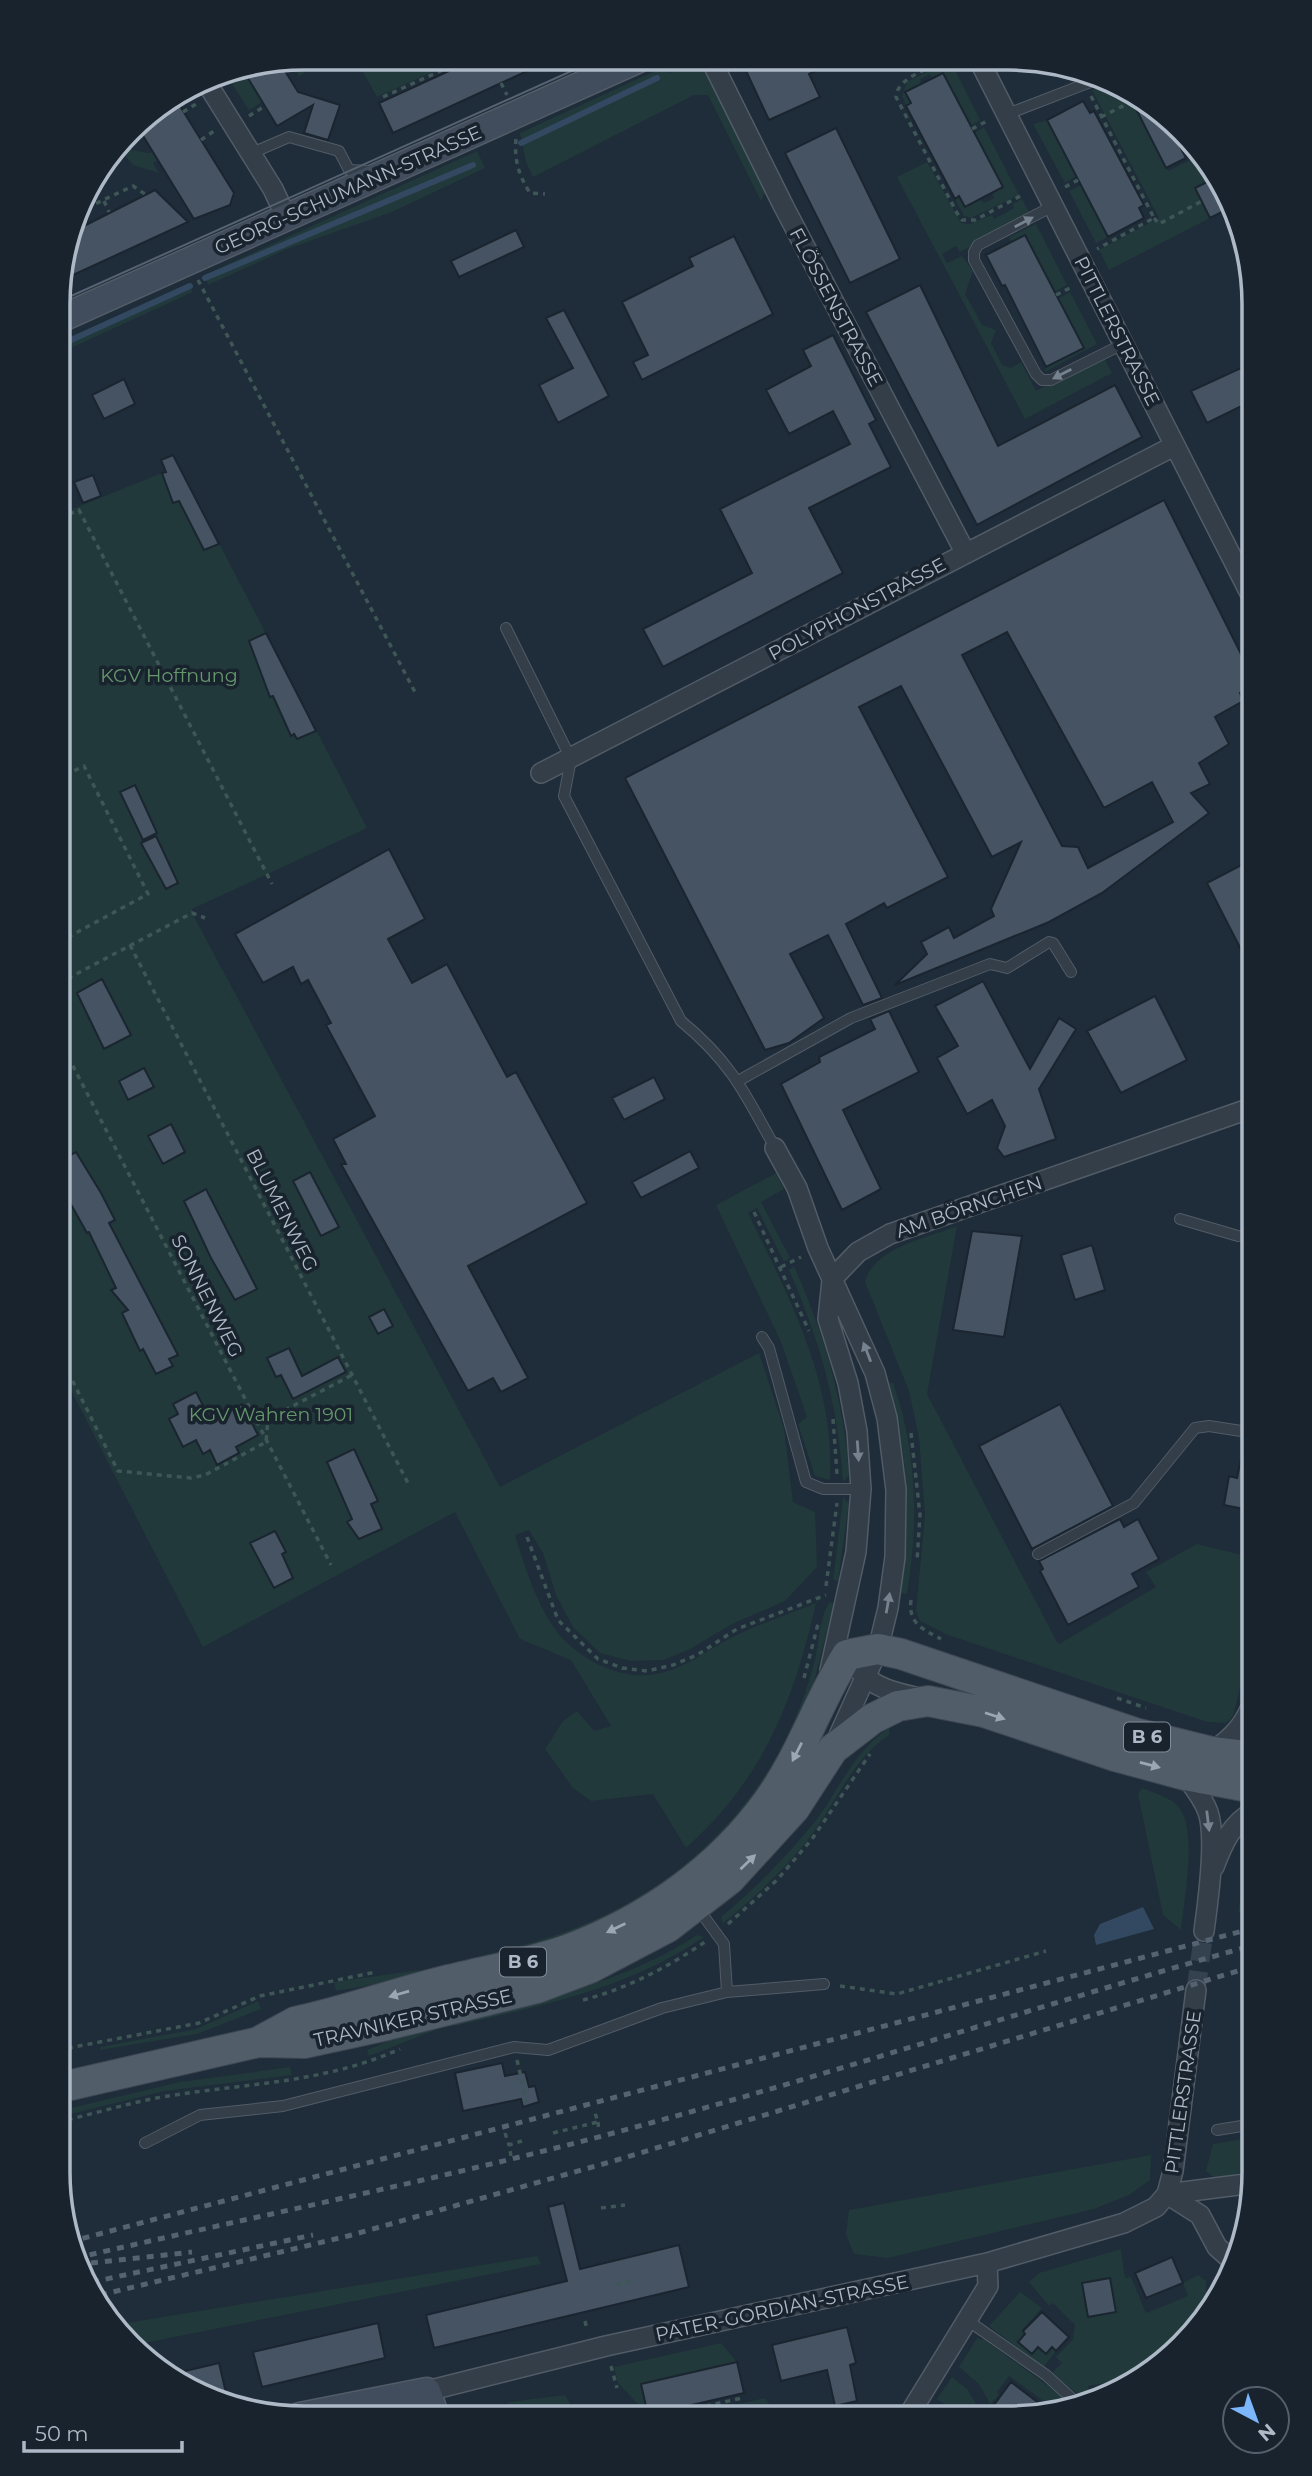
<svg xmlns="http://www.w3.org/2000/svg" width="1312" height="2476" viewBox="0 0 1312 2476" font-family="Montserrat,sans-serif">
<rect width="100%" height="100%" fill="#1f2c39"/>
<path fill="#21393a" d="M304,58h25l-30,18 -9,-15z
M355,58l106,1 -84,38z
M946,62h5l29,58 -9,6 -28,-53 -11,5 -2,-4 -10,5 1,5 -15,8 5,11 -5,2 -4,-9 5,-14z
M693,65h6l8,9 57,109 2,7 -5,11 -53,-106h-14l-161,82 -7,-15 -6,-29 146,-67 3,7z
M243,70l19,32 -13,8 -21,-32z
M1105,87l43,21 -10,6 30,57 28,-14 15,23 -16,8 15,30 -101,52 -10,-20 60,-32 -67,-128z
M1047,120l29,56 -11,7 -32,-59z
M984,127l35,68 -48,23 -7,-2 -9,-17 4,-3 6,11 16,-8 3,4 10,-5 -2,-5 10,-6 -28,-54z
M126,140l6,10 18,3 7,-4 5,8 -9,6 6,10 -26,-8 -15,-16z
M477,151l8,17 -93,44 -105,37 -79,36 -4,-10z
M927,162l34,61 9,1 22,-9 2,4 20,-11 -1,-4 9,-5 8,15 -70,38 -4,-6 -14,8 5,9 15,-7 11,15 -8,23 17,31 14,5 -5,13 11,22 9,3 10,-6 15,29 68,-33 8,15 -87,46 -128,-242z
M1081,185l27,52 -12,6 -27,-52z
M1036,224l31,61 -13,7 -28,-57 -15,7 -2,-5z
M189,283l4,9 -133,61v-11z
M1070,292l27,52 -52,28 1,-5 37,-19 -25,-49z
M179,466l188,362 -175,81v4l308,574 259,-134 25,76 9,73 22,10 2,55 -32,34 -53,23 -42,25 -26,11 -33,1 -31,-8 -27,-26 -17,-32 -13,-42 -14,-23 -14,5c10,32 22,71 43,98 20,25 59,45 90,42 36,-3 61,-28 93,-42 24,-11 50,-20 75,-30 -22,98 -53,176 -130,245l-33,-54 -62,7 -18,-13 -28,-39 18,-28 14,-10 17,20 17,-5 -40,-66 -51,-21 -65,-127 -252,135 -144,-280 1,-853z
M776,1173l8,16 -23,13 29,56 -6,4 -27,-54 -9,5c41,84 87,169 82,267l-15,-4 -17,-52 9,-7 -26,-75 -65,-137z
M957,1226l-30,168 130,248 2,2 97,-57 -10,-15 51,-28 57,14v74l-21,84 -7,7 -19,-1 -259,-87 -28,-14 -4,-10 9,-96 -6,-77 -10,-47 -44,-109c9,-35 63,-44 92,-56z
M794,1266c30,68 50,134 55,209l-6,7c-6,-82 -22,-137 -54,-212z
M889,1383h4c24,66 26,142 14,211l-6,-1c9,-74 8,-138 -12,-210z
M843,1497l6,6 -11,78 -5,-1z
M830,1602l4,1 -23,91 -50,99 -79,82 -87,53 -152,44 -2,-6c52,-14 105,-24 153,-46 87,-38 161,-109 199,-197 9,-20 16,-40 21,-60 5,-17 5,-48 16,-61z
M889,1728v7c-37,24 -55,72 -82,106 -25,31 -54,58 -85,83v-8c35,-29 66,-61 94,-96 24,-32 38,-69 73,-92z
M1142,1788c12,5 30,9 38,21 17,23 4,92 1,121l-18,-15 -25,-121z
M1254,1840v68l-16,4 11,-67z
M697,1935l7,2c-76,52 -161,68 -249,89l-1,-7c85,-19 168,-35 243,-84z
M419,1970l4,6 -87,15 -2,-9z
M258,2001l3,8 -64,25 -97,16v-3l96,-18z
M435,2028l-2,3 -64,25 -2,-6 50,-21z
M290,2067l2,8 -127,16 -107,26v-6l122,-29z
M1254,2137v32l-38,10 -10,-8 7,-27z
M1151,2155l-1,25 -21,15 -35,14 -206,49 -34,-4 -8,-20 3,-24z
M1121,2249l4,29 6,-1 15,36 42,-17 -5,-13 15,-8 8,6v29l-34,41 -22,3 2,16 -45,25 -2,-12 -17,3 1,9 -7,2 -31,-23 11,-11 -6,-6 17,-18 2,-14 -22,-22 -4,3 -20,-24 10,-9z
M537,2256l4,8 -407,81 -14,-21z
M1020,2292l22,16 -20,22 3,4 -6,8 13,12 6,-7 8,7 6,-7 4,4 -13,17 -54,-42z
M977,2338l8,2 77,56 -9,12 -44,-32 -12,16 2,3 -9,9 -11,-20 -20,-17z
M721,2343l16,19 -89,53 -30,-32 -4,-16z
M952,2377l15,12 18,29h-21l-27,-19z
M565,2395l10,17 8,-1 2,6h-103l28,-15z
M765,2398l15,20 -102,-1z"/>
<path fill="#324961" d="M1143,1907l11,22 -58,16 -2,-10 6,-11z"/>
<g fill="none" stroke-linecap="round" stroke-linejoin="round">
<path stroke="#324961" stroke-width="6" d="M521,143l136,-65
M205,278l268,-113
M60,345l130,-59"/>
</g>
<path fill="#455363" stroke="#1b2530" stroke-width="2" fill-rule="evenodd" d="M475,59h78l-160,74 -14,-30z
M741,60l95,1 -27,13 11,23 -51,23z
M280,63l18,29 42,13 -12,35 -24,-7 9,-28 -36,21 -34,-56z
M943,73l60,114 -38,20 -6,-11 -4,3 -49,-93 5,-3 -6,-11z
M175,98l59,95 -4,12 -36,14 -57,-93z
M1131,99l33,17 22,42 -20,10z
M1083,101l7,12 4,-2 50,94 -5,3 5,10 -36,19 -61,-117z
M836,128l64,131 -50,24 -65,-130z
M1211,180l19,28 -20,10 -15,-30z
M155,190l33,32 -128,59 12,-49z
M516,230l8,17 -65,30 -8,-16z
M1025,235l59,113 -38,19 -41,-82 -3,1 -16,-31z
M734,236l39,78 -131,66 -9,-18 15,-7 -26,-53 71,-36 -4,-8z
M920,285l78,161 117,-61 27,52 -165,88 -111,-213z
M564,310l45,86 -51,27 -19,-38 34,-17 -27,-50z
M833,335l43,85 -7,4 22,43 -82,41 34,65 -180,94 -20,-38 109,-56 -32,-64 130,-65 -17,-33 -44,23 -23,-44 45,-24 -8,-16z
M1254,362v38l-47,23 -16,-32z
M124,379l11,25 -31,15 -12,-24z
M173,455l46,89 -15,6 -25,-49 -6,2 -11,-30 4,-1 -5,-12z
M93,475l8,21 -18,7 -9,-21z
M1164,500l90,180v5l-14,8 3,8 -28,16 14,27 -30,19 11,21 -19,9 18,20 -107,80 -53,29 -154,63 32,-31 -6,-12 28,-15 5,11 40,-22 -3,-7 30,-67 -29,15 -91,-171 -42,21 89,170 -61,31 -3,-5 -38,21 36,74 -19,7 -35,-70 -38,19 34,64 -35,25 -24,7 -140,-272zM1007,632l97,176 48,-26 21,40 -85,46 -10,-21 -16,-1 -100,-191z
M266,633l42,82 8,16 -19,8 -3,-5 -3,2 -18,-40 -3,1 -21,-56z
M135,785l22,48 -14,7 -23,-48z
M156,836l22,47 -12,6 -25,-46z
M389,849l36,70 -37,20 24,44 35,-19 60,113 9,-5 71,131 -119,63 60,112 -27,14 -8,-14 -25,13 -127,-227h5l-13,-25 42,-23 -49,-91 5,-2 -23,-43 -7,4 -8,-17 -30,16 -28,-49z
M1249,861l5,9v105l-47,-92z
M102,979l29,56 -27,14 -27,-56z
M983,981l47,88 29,-51 17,11 -37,60 17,50 -52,18 -7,-9 8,-22 -13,-26 -25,14 -30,-56 21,-12 -23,-40z
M1155,996l32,64 -66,33 -34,-62z
M889,1011l30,61 -76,38 38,79 -39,21 -61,-126 39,-22 -1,-5 56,-28 -5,-10z
M144,1068l10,19 -26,13 -9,-19z
M654,1077l11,22 -41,21 -12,-22z
M171,1124l14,28 -22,12 -15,-28z
M690,1151l9,17 -58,30 -9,-16z
M76,1152l25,41 14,27 -6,3 69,132 -9,4 4,7 -17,8 -13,-25 -3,2 -18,-38 6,-3 -17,-20 5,-2 -27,-56 -2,1 -28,-50v-22z
M310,1172l29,55 -18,9 -28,-55z
M206,1189l51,100 -22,11 -24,-42 -27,-57z
M972,1231l50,5 -18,101 -51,-7z
M1092,1245l13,45 -30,10 -14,-45z
M384,1309l9,17 -15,8 -9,-17z
M289,1348l13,28 36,-19 8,15 -53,27 -12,-24 -5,2 -9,-19z
M196,1392l15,29 31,-17 16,31 -22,12 3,6 -22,12 -7,-15 -7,4 -7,-14 -13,7 -14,-28 9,-5 -5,-10z
M1060,1404l53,102 -81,43 -53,-103z
M1245,1439l9,1v71l-30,-6 5,-29 8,2z
M354,1449l24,52 -7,3 11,25 -23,10 -12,-17 5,-3 -25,-57z
M1120,1519l4,8 14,-8 21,40 -27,15 7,13 -71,38 -28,-54 3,-2 -4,-8z
M275,1531l11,21 -4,2 11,24 -19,10 -24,-45z
M502,2063l3,13 20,-4 4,15 6,-1 4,16 -16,5 -2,-8 -58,12 -8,-38z
M564,2203l16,66 99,-24 10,42 -255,61 -8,-33 141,-34 -19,-74z
M1172,2257l11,26 -37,15 -11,-25z
M1110,2278l6,34 -28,5 -6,-34z
M1042,2312l27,25 -13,14 -4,-4 -6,7 -8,-7 -6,7 -14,-12 7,-8 -2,-3z
M378,2323l7,35 -123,29 -9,-35z
M847,2327l9,36 -6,2 7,36 -22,5 -8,-36 -46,11 -9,-36z
M737,2362l7,31 -96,22 -7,-31z
M219,2363l7,30 -17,4 -13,-4 -28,-18z
M1011,2382l38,29 -39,7 -16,-13z"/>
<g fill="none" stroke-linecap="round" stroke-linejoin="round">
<path stroke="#34414e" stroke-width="19" stroke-dasharray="19 10" stroke-linecap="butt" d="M1196,1990l8,-59"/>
<g stroke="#515c67" stroke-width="12">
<path id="lane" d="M1035,62l3,5 10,-5
M1005,115l88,-34
M252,153l37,-16 50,14 10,19 21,1
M1053,206l-75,39 -4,7v8l62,114 6,6h9l72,-36
M506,628l65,131 -7,37 117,225c50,41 64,72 94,127
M738,1081l113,-63 139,-54 17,4 42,-26 4,1 18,29
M1180,1219l58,17
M762,1337l7,11 37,134 17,7h38
M1038,1554l96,-51 61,-75 14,-2 45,7
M697,1907l27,37 3,48
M1217,2130l37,-6
M145,2143l55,-28 83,-9 231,-59 34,3 114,-42 65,-16 97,-8
M967,2320l79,55 34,31"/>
</g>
<g stroke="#515c67" stroke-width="22">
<path id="street" d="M711,60l73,147 181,345
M980,62l274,539
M205,80l68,109 13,28
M541,773l633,-327
M775,1148l22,40 21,60 57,125 12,45 9,72 -1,67 -7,51 -10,41 -42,93
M832,1279l26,-27 32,-18 364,-127
M830,1670l26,-118 5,-63 -4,-58 -9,-48 -20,-64 4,-39
M859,1670c14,18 38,23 60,28
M1212,1752c21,-15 34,-28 42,-53
M1185,1775c8,11 18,23 23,37 9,26 0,90 -4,119
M1214,1867c9,-24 17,-43 40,-56
M1167,2194l6,-23 23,-181
M1167,2194l33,21 17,32 19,17
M427,2391l179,-45 381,-83 137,-40 32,-16 11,-13 87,-11
M907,2418l81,-132 -1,-23"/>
</g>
<g stroke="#515c67" stroke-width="29">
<path id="secondary" d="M60,319l577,-259
M300,2416l127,-25 9,26"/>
</g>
<g stroke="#3d4753" stroke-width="32">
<path id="primary" d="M260,2041l35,-19c47,-10 92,-26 138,-38 45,-12 91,-19 134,-34 80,-30 152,-80 202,-150 32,-45 49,-98 78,-145l31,-6 23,5 234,79 77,19 42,5
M58,2088l201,-46 45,1 83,-18 150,-37 53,-20 78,-41 62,-48 64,-70 39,-60 39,-30 26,-13 30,-5 56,11 131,44 70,19 69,13"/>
</g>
<path stroke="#3f5657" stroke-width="3.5" stroke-dasharray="5 5" stroke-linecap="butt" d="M943,62c-15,7 -46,16 -47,35l61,116 5,7h13l49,-26
M501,83l6,12
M1091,96l63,122 -57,31
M383,97l84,-38
M183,112l13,-8
M249,116l16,-10
M1101,117l32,-16
M972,129l15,-8
M516,139c-2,21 3,37 14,54l15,1
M201,140l13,-9
M1065,187l13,-7
M104,201l5,11
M78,212l55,-26 12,8
M1154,218l5,6 43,-23
M198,280l218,414
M1056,295l16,-8
M60,518l19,-8 193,374
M59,942l89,-48 -64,-128 -25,12
M130,945l280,542
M59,983l133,-70 13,5
M59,1039l272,526
M754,1212l55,119
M781,1267l20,-10
M59,1354l59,117 73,7 14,-3 61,-33 2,-23 84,-44
M833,1419l4,55
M911,1433l9,82 -3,46
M527,1537l31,83 40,39 24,9 25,3 26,-6 24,-10 40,-26 89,-34
M826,1586l11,-83
M911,1600c-3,23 11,29 30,39
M804,1678l14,-54
M1117,1698l29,10
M728,1924l49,-44 35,-41 58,-85
M840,1986l57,8 149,-43
M583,2000c43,-11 85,-33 122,-58
M58,2050l141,-27 61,-27 116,-24
M517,2060l10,43
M58,2122c36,-8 73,-20 110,-26 81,-13 156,-13 232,-47
M598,2122l1,10
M505,2133l4,12
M553,2133l45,-11 -4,-12
M511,2156l-2,-11 13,-4
M601,2208l24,-3
M616,2285l20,-5
M585,2321l2,9
M611,2366l6,22
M657,2417l85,-19"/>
<use href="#lane" stroke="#333e49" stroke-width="10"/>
<use href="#street" stroke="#333e49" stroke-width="19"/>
<use href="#secondary" stroke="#414d5c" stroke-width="26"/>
<use href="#primary" stroke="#515d69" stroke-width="30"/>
<path stroke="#556271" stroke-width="2" d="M60,301l536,-241"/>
<path stroke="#556271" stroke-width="5" stroke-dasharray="7 7" stroke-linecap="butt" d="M69,2242l1185,-314
M76,2258c193,-45 387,-83 578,-136 201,-55 399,-121 600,-177
M91,2263l101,-11
M92,2282l221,-47
M100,2295l248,-59 269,-76 637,-194"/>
</g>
<defs><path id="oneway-solid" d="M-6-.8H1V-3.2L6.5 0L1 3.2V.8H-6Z" transform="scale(1.75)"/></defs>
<g fill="#76828e">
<use href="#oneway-solid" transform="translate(1024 222) rotate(-28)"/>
<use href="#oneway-solid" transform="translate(1062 374) rotate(153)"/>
<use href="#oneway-solid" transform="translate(867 1352) rotate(-111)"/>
<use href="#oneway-solid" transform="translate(858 1451) rotate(86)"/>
<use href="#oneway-solid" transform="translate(888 1603) rotate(-80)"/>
<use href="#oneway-solid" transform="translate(1208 1821) rotate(83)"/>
</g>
<g fill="#9ba7b3">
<use href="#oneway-solid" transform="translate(995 1716) rotate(18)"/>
<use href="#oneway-solid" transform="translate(797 1752) rotate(117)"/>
<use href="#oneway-solid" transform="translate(1150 1765) rotate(15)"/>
<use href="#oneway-solid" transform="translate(748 1862) rotate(-44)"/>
<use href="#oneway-solid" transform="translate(616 1928) rotate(154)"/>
<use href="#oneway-solid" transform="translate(399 1994) rotate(164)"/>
</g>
<g text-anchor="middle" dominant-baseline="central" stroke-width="7" stroke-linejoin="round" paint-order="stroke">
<g fill="#19232e" stroke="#818c98" stroke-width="2">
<rect x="1124" y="1722.5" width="46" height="29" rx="5"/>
<rect x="500" y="1947.5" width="46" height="29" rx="5"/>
</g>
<g font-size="18" font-weight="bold" fill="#adb9c6">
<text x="1147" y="1737">B 6</text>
<text x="523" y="1962">B 6</text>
</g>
<g font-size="19" fill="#adb9c6" stroke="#19232e">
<text transform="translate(348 190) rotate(-24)">GEORG-SCHUMANN-STRASSE</text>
<text transform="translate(836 307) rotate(62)">FLÖSSENSTRASSE</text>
<text transform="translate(1117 331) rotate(63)">PITTLERSTRASSE</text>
<text transform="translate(857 609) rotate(-28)">POLYPHONSTRASSE</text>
<text transform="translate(969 1207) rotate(-19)">AM BÖRNCHEN</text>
<text transform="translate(282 1210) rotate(63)">BLUMENWEG</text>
<text transform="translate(207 1296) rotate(63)">SONNENWEG</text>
<text transform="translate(413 2018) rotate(-13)">TRAVNIKER STRASSE</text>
<text transform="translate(1183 2092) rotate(-82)">PITTLERSTRASSE</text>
<text transform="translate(782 2308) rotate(-12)">PATER-GORDIAN-STRASSE</text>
</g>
<g font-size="19" fill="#64976c" stroke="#19232e">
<text x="169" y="675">KGV Hoffnung</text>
<text x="271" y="1414">KGV Wahren 1901</text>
</g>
</g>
<path d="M0 0H1312V2476H0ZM304 70H1008A234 234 0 0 1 1242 304V2172A234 234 0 0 1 1008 2406H304A234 234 0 0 1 70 2172V304A234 234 0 0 1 304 70Z" fill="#19232e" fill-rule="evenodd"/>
<path fill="none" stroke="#adb9c6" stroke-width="3.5" d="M304 70H1008A234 234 0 0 1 1242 304V2172A234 234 0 0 1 1008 2406H304A234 234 0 0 1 70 2172V304A234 234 0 0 1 304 70Z"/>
<g transform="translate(1256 2420) rotate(139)"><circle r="33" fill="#19232e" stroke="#545f6b" stroke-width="2"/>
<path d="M0-5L12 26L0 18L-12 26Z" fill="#7cb7fc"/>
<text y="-10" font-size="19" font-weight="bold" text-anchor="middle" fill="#adb9c6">N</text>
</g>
<path d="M24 2441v10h158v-10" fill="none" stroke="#adb9c6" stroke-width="3.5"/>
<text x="35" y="2441" font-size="21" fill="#adb9c6" stroke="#19232e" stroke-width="5" paint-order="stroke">50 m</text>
</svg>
